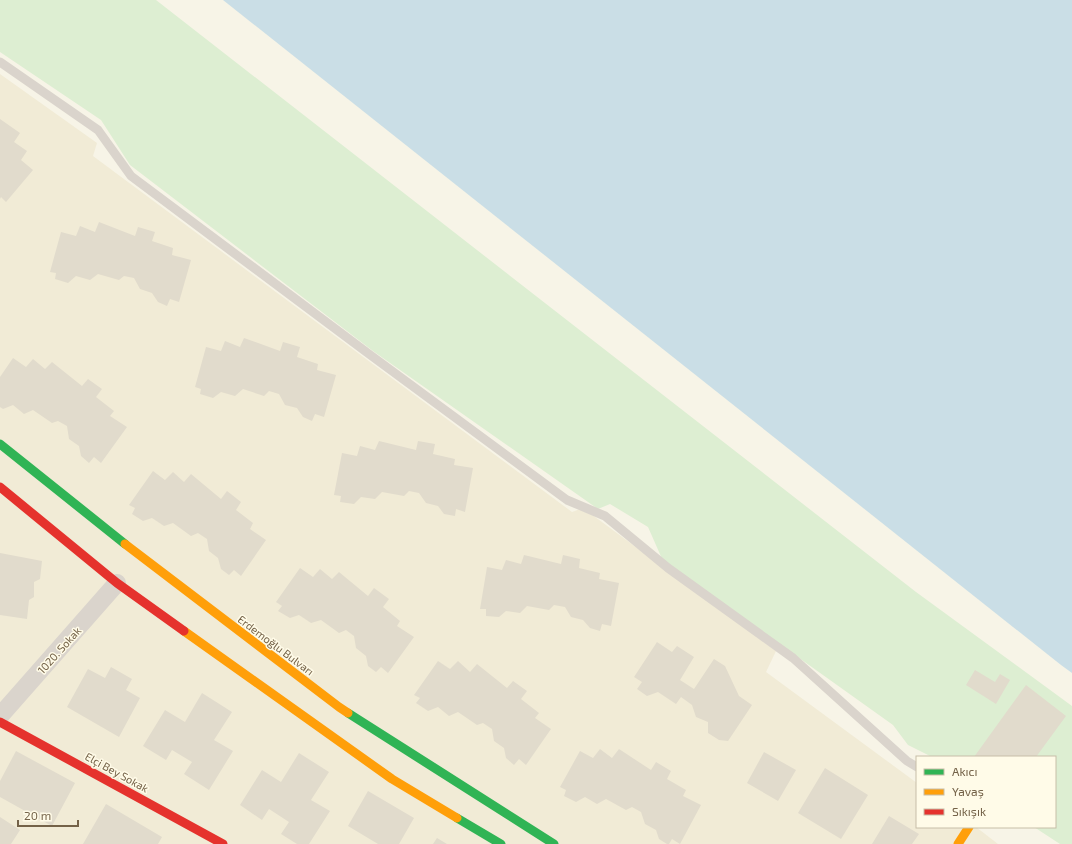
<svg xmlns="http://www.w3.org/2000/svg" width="1072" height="844" viewBox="0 0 1072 844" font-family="'Exo 2',sans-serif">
<rect width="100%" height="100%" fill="#f7f4e7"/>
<path fill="#f1ebd6" d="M0,74l97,69 -4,13 479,356 11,-4 193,143 -10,21 151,111v44h59l22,17h-998z"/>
<path fill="#ddeed2" d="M0,0h156l760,592 156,114v138h-12l-26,-17h21v-70h-123l-24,-12 -15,-20 -230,-164 -15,-34 -38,-23 -12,5 -225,-158 -243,-186 -29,-45 -101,-68z"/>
<path fill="#cadee6" d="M223,0h849v673l-11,-8z"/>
<path fill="#e1dbcc" d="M0,119l20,14 -6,9 13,9 -6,9 12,10 -27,32 -5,-5 -1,2z
M99,222l36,14 3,-9 17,5 -3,9 21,7 -1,7 19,5 -12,42 -9,-3 -3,7 -9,-4 -6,-9 -12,-4 -6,-11 -10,-2 -5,4 -21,-6 -8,6 -14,-4 -8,7 -13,-4 1,-6 -6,-1 11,-40 15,4 4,-10 15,6z
M244,338l36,13 3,-9 17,5 -3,10 21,7 -1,6 19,5 -12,42 -9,-3 -3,7 -9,-4 -6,-9 -12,-3 -6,-11 -10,-3 -5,5 -21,-7 -8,7 -14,-4 -8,6 -13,-4 1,-5 -6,-2 11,-40 15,4 4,-10 15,6z
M13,358l13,9 7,-8 12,10 7,-7 30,24 6,-7 14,10 -6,8 18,14 -4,5 17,11 -26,36 -7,-6 -5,6 -8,-7 -2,-10 -10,-7 -2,-13 -9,-5 -6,2 -19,-13 -9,4 -11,-9 -10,4 -3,-2v-30z
M379,441l37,9 2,-9 17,3 -2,10 22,5 -1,6 19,3 -8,44 -9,-3 -1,7 -11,-2 -6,-8 -12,-3 -7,-10 -10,-2 -5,5 -22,-4 -7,7 -14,-2 -7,7 -14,-2 1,-6 -7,-1 8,-42 15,3 3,-10 15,4z
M153,471l12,9 8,-8 11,10 7,-8 30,25 6,-8 14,11 -5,8 17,13 -3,6 16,11 -25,36 -7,-6 -5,5 -8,-6 -3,-11 -9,-7 -2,-12 -9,-6 -7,3 -18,-13 -9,3 -12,-8 -9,3 -11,-7 3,-6 -6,-3z
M0,553l42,8 -2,18 -6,3v15l-5,3 -2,19 -27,-4z
M524,555l37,9 2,-9 17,4 -1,9 21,5 -1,6 20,4 -8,43 -9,-2 -2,7 -10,-3 -7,-8 -12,-3 -6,-10 -11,-2 -5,5 -22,-4 -7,7 -14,-2 -7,6 -13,-1v-7h-6l7,-42 15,3 4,-10 15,4z
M300,568l13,9 7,-8 12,10 7,-7 29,24 6,-8 15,11 -6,8 17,14 -3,5 17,11 -26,36 -7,-6 -5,5 -8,-6 -2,-10 -10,-8 -2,-12 -8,-6 -7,3 -18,-13 -10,3 -12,-8 -9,3 -12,-7 4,-5 -6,-4z
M657,642l15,10 5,-6 17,11 -14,23 14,9 20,-30 11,7 14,30 13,9 -24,36 -9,-1 -11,-7v-11l-12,-5 -4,-12 -11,-8 -5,7 -18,-12 -11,4 -10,-7 5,-7 -8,-5z
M438,661l12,8 8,-8 12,11 7,-8 30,24 6,-7 14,10 -6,8 18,14 -4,5 16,11 -25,36 -7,-6 -5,6 -8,-7 -2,-10 -10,-7 -2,-12 -9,-6 -6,2 -19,-13 -9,4 -11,-9 -10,4 -12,-8 4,-5 -6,-3z
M111,667l21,12 -6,11 14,8 -21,39 -52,-30 21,-38 17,9z
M975,670l20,12 5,-8 10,6 -14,24 -30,-19z
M1026,685l40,31 -30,41h-62z
M202,693l30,19 -18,28 19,11 -24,39 -25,-16 8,-12 -20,-12 -6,10 -23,-14 22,-36 20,12z
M600,749l12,9 7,-9 32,21 5,-8 15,9 -4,8 19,11 -3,6 18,9 -21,39 -8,-5 -3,5h-2l-8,-5 -3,-9 -11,-6 -4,-12 -9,-5 -6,3 -20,-11 -9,5 -12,-7 -9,5 -12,-6 2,-6 -6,-3 20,-36 13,7z
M16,751l59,32 -23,43 -52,-29v-16z
M764,752l32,18 -18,31 -31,-18z
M299,753l30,19 -18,28 19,11 -21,33h-12l-16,-10 8,-12 -20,-13 -7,11 -22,-15 22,-35 19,12z
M825,768l43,27 -27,44 -43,-26z
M368,791l46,27 -15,26h-21l-30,-18z
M106,804l56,33 -4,7h-75z
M889,816l30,18 -7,10h-40z
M0,817l20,13 -9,14h-11z
M437,838l10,6h-14z"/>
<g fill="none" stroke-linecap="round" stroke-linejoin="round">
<path stroke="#dad4cc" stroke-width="9" d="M0,62l98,68 33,46 238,178 198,146 38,16 63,52 125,90 114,103 10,6"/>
<path stroke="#dad4cc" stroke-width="18" d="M0,716l117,-133"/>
<path stroke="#30b455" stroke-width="9" d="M0,444l125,100
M348,713l206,131
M457,818l44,26"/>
<path stroke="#ff9f0a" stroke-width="9" d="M125,544l214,163 9,6
M184,631l208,148 65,39
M958,844l11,-17"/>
<path stroke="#e5322d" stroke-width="9" d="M0,487l117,96 67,48
M0,722l223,122"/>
</g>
<g text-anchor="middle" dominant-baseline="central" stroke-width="3" stroke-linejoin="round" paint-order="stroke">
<g font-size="11" fill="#746248" stroke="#fffbe8">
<text transform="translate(276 645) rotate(37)">Erdemoğlu Bulvarı</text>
<text transform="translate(59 650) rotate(-48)">1020. Sokak</text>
<text transform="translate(117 772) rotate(29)">Elçi Bey Sokak</text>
</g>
</g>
<rect x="916" y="756" width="140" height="72" fill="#fffbe8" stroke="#c7bea8"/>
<rect x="924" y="769" width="20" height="6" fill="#30b455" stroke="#c7bea8"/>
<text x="952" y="776" font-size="12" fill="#746248">Akıcı</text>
<rect x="924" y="789" width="20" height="6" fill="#ff9f0a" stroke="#c7bea8"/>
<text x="952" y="796" font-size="12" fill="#746248">Yavaş</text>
<rect x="924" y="809" width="20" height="6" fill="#e5322d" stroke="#c7bea8"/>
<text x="952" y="816" font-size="12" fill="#746248">Sıkışık</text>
<path d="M18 820v6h60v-6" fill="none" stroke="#746248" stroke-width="2"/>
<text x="24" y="820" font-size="12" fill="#746248" stroke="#fffbe8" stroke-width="3" paint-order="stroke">20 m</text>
</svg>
